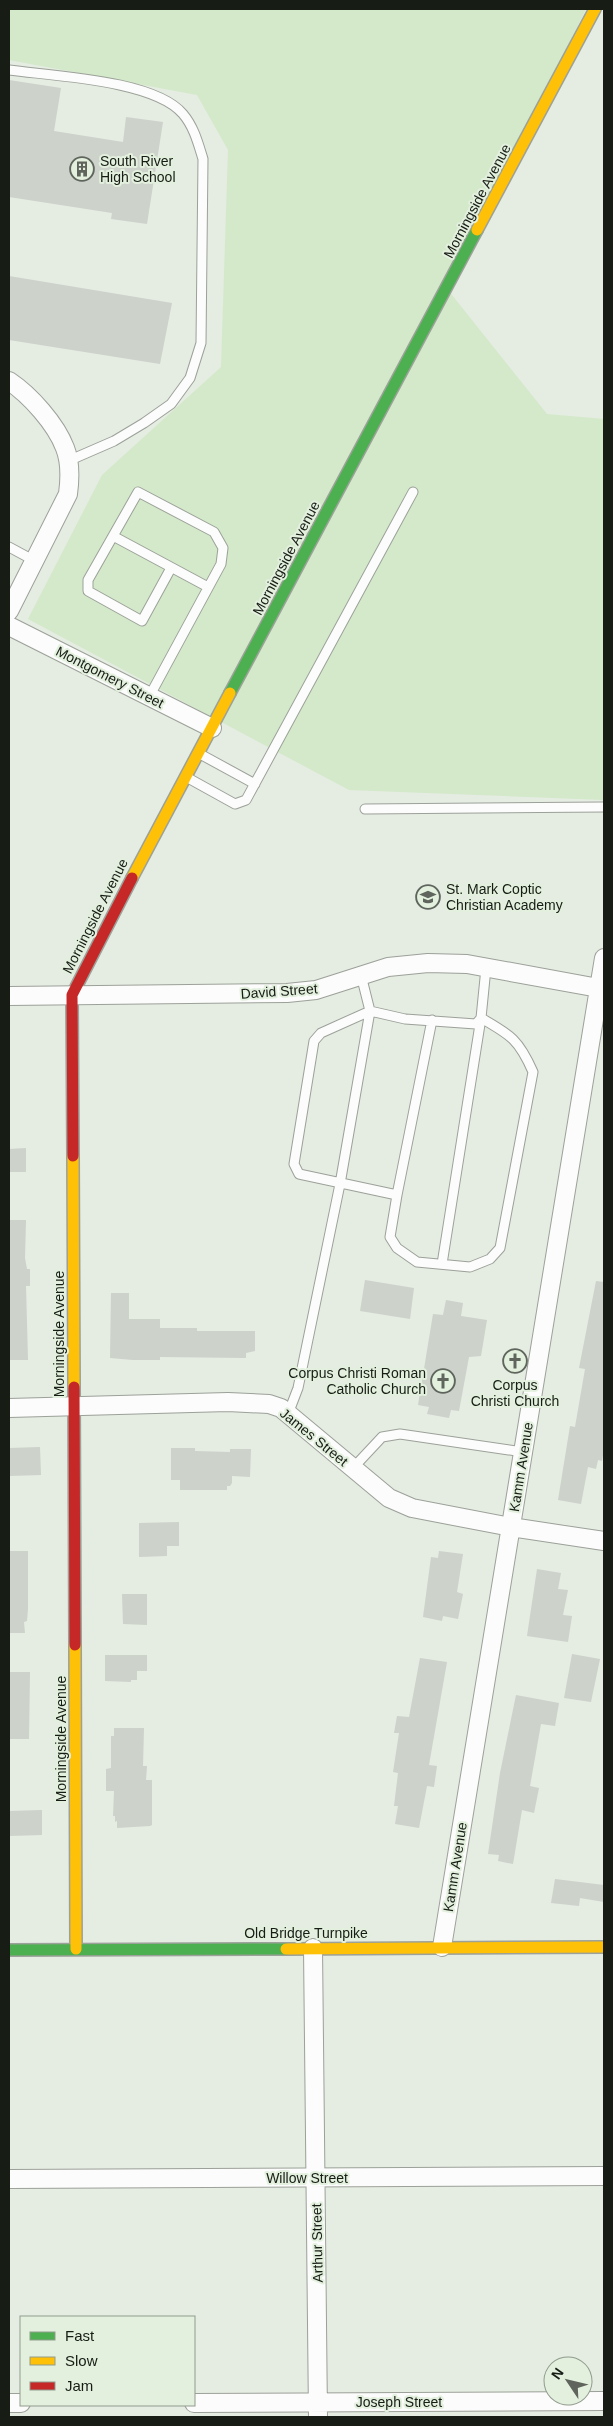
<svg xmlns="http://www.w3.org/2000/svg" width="613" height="2426" viewBox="0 0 613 2426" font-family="Arial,sans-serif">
<rect width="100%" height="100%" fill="#e5ece2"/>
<path fill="#d3e9ca" d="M9,9h577l-138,281 99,124 57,5v381l-255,-10 -321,-171 74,-144 119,-108 7,-217 -31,-55 -188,-35z"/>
<path fill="#cdd2cb" d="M9,80l52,8 -7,43 69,11 3,-25 37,5 -16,102 -36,-5 1,-6 -103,-16z
M9,276l163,27 -12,61 -151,-24z
M26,1148v24h-17v-23z
M9,1220h17l-1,38 2,11h3v17h-4l2,74h-19z
M365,1280l49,8 -4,31 -50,-8z
M596,1281l8,1v167l-2,12 -4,-1 -2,9 -8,-2 -7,37 -23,-4 12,-74 5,1 10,-58 -6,-1z
M111,1293h18v26h31v9h37v3h58v20l-9,2v5l-86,-1v3h-27l-23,-2z
M446,1300l17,3 -2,13 26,4 -6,36 -12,1 -10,54 -8,-1 -2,8 -22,-4 2,-7 -11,-2 15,-91 10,1z
M40,1447l1,28 -32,1v-28z
M171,1448h24v3l35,1v-3h21l-1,28 -18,-1v7l-2,3h-3v4h-47v-10h-9z
M179,1522v24h-12v10l-28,1v-34z
M9,1551h19v58l-1,12 -3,1 1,11h-16z
M439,1551l24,3 -6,38 6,2 -5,25 -15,-3 -1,5 -19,-4 8,-60 7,1z
M537,1569l24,4 -3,16 10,1 -5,25 9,1 -4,26 -41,-6z
M122,1594h25v31l-24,-1z
M572,1654l28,5 -9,43 -27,-4z
M105,1655h42v16h-10v9h-6v2l-26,-1z
M420,1658l27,4 -18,103 8,1 -3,21 -7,-1 -8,42 -24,-4 3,-18h-4l4,-33 -5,-1 6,-39h-5l3,-17 12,1z
M9,1672h21l-1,67h-20z
M516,1695l43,8 -4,23 -14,-2 -11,62 9,2 -5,25 -12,-3 -9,54 -15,-3 1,-6 -11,-1 12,-81z
M114,1728h30l-1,38h4l-1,14h6v45l-2,1 -33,2v-7l-2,1v-6h-2l1,-25h-8v-22l5,-1v-32h3z
M42,1810v25l-33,1v-25z
M555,1879l49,6v17l-24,-4 -1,8 -28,-3z"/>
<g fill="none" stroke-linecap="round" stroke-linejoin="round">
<g stroke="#9ca199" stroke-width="11">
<path id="lane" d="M9,70c44,6 146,10 174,44 11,13 15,29 20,45l-2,184 -11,35 -19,26 -27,19 -30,18 -46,20
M113,536l25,-44 76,40 9,16 -2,16 -72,133
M9,547l26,14
M171,568l-29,53 -54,-30v-11l25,-44 95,51
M200,754l55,30
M188,778l47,26 11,-4 167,-308
M365,809l239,-2
M397,1195l35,-175
M442,1264l39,-246c30,17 38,22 52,54l-33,176 -10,11 -20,8 -53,-5 -20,-14 -7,-11 7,-42 -98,-21 -5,-10 20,-123 7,-8 49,-22 35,8 71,5 5,-6 5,-50
M288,1414l10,-26 42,-204 30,-173 -9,-36
M353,1468l29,-31 18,-3 123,18"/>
</g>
<g stroke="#9ca199" stroke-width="20">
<path id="street" d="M9,381c21,14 47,43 56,67 6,15 5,31 3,46l-59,117
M9,626l203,102
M9,996l278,-3 29,-3 72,-23 40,-4 39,1 137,25
M9,1408l219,-6 41,2 12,4 108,90 23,10 99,19 93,14
M442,1947l162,-989
M313,1948l5,469
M9,2179l595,-3
M9,2403h12
M194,2403l410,-2"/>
</g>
<g stroke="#9ca199" stroke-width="14">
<path id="fast" d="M230,693l247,-463
M9,1950l277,-1"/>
</g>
<g stroke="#9ca199" stroke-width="14">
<path id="slow" d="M477,230l118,-221
M132,878l98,-185
M73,1156l1,231
M75,1645l1,304
M286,1949l318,-2"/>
</g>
<g stroke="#9ca199" stroke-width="14">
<path id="jam" d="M73,1156l-1,-161 60,-117
M74,1387l1,258"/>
</g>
<use href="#lane" stroke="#fbfcfb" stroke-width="9"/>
<use href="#street" stroke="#fbfcfb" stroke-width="18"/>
<use href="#fast" stroke="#4caf50" stroke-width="11"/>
<use href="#slow" stroke="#ffc107" stroke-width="11"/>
<use href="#jam" stroke="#c62828" stroke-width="11"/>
</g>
<defs>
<g id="building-ring" transform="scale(1.25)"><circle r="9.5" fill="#e3f0de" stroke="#5f655d" stroke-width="1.5"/><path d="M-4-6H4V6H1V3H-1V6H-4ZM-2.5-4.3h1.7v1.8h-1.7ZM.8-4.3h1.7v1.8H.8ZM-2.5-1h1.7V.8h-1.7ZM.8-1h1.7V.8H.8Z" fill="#5f655d"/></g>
<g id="school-ring" transform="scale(1.25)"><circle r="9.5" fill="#e3f0de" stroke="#5f655d" stroke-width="1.5"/><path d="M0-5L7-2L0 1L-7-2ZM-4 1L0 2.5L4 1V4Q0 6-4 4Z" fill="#5f655d"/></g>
<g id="church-ring" transform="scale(1.25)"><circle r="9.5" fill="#e3f0de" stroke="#5f655d" stroke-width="1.5"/><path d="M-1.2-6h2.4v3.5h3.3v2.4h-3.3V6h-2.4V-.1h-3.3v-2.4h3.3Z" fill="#5f655d"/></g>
</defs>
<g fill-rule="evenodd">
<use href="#building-ring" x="82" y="169"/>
<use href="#school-ring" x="428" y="897"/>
<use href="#church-ring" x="515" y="1361"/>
<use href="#church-ring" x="443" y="1381"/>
</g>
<g text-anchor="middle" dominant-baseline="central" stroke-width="4" stroke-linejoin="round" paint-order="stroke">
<g font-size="14" fill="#171c15" stroke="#e3f0de" text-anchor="start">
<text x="100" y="161">South River<tspan x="100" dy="16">High School</tspan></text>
<text x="446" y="889">St. Mark Coptic<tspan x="446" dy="16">Christian Academy</tspan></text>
<text x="426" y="1373" text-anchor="end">Corpus Christi Roman<tspan x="426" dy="16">Catholic Church</tspan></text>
<text x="515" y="1385" text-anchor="middle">Corpus<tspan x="515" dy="16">Christi Church</tspan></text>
</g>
<g font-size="14" fill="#171c15" stroke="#e3f0de">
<text transform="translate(477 201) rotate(-62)">Morningside Avenue</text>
<text transform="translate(286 558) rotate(-62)">Morningside Avenue</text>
<text transform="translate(110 677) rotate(27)">Montgomery Street</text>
<text transform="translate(95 916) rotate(-63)">Morningside Avenue</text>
<text transform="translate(279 991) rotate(-4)">David Street</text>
<text transform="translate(59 1334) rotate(-90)">Morningside Avenue</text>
<text transform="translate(314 1437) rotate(39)">James Street</text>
<text transform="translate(521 1467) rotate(-81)">Kamm Avenue</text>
<text transform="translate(61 1739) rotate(-90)">Morningside Avenue</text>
<text transform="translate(455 1867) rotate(-81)">Kamm Avenue</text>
<text x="306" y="1933">Old Bridge Turnpike</text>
<text x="307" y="2178">Willow Street</text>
<text transform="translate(317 2243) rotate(-91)">Arthur Street</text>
<text x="399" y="2402">Joseph Street</text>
</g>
</g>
<rect width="613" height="2426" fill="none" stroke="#171c15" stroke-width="20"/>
<rect x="20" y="2316" width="175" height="90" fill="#e3f0de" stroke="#919b8e"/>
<rect x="30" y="2332" width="25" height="8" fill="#4caf50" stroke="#919b8e"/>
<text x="65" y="2341" font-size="15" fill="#171c15">Fast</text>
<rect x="30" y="2357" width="25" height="8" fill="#ffc107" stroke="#919b8e"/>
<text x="65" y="2366" font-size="15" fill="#171c15">Slow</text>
<rect x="30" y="2382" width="25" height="8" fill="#c62828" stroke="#919b8e"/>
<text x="65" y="2391" font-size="15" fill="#171c15">Jam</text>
<g transform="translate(568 2381) rotate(305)"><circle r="24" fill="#e3f0de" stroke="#919b8e"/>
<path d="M0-4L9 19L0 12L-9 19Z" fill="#5f655d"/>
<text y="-8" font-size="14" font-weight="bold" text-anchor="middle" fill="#171c15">N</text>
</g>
</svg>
